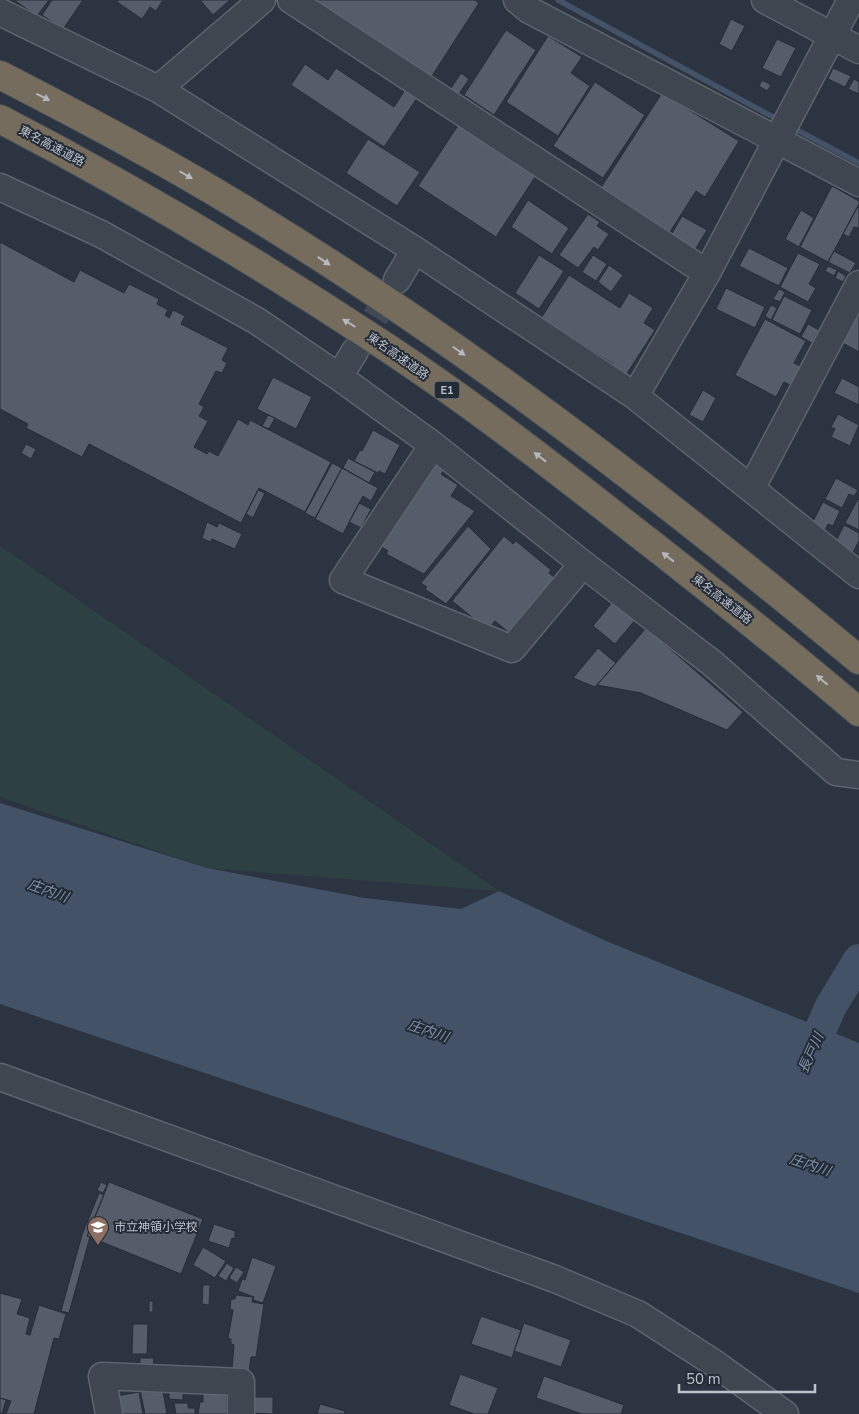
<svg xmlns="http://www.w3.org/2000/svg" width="859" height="1414" viewBox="0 0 859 1414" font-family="'Nunito Sans','Noto Sans JP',sans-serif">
<rect width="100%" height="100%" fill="#2b3440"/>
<path fill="#2e4142" d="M0,547l9,5 490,339 -292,-23 -207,-71z"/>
<path fill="#435267" d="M0,803l207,65 158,30 96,11 38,-18 107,50 253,102v250l-859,-289z"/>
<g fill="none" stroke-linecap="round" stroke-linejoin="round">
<path stroke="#435267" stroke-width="5.5" d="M558,0l215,117
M795,129l64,34"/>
<path stroke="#435267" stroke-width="32" d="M804,1067l27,-61 28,-46"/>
</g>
<path fill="#555d6b" stroke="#252d38" d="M14,0h35l-12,16z
M52,0h31l-20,29 -21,-14z
M119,0h44l-7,11 -6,-4 -8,12 -25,-17z
M200,0h30l-17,15z
M308,0h167l4,3 -49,76z
M731,19l14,7 -13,25 -13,-7z
M506,30l30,20 -42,65 -30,-20z
M548,36l34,21 -11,16 19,13 -32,50 -52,-34z
M777,39l19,9 -15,29 -19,-9z
M305,64l23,16 8,-12 58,39 11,-17 12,8 -33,49 -93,-62z
M833,68l18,8 -6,11 -17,-8z
M461,73l8,6 -12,18 -8,-6z
M854,79l5,3v12l-11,-5z
M762,80l9,5 -4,6 -8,-5z
M595,82l50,33 -42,63 -50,-32z
M662,93l77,48 -34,56 -9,-6 -26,41 -70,-43z
M459,124l78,50 -41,63 -78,-51z
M368,139l52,33 -23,34 -51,-33z
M832,186l27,15v3l-31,58 -28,-15z
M528,200l41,28 -17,26 -41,-27z
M859,204v24l-5,-1 -5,10 -6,-3z
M801,210l13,8 -15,29 -14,-8z
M588,214l12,8 -3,4 12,8 -11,16 -4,-3 -16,21 -19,-13z
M682,216l25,14 -12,20 -24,-15z
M0,242l74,40 6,-12 44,23 5,-9 30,15 -2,5 11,6 -3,5 4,3 4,-8 12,6 -4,8 47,24 -6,12 5,3 -5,10 -6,-2 -17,33 5,3 -5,9 9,5 -14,26 13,7 2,-3 9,5 20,-37 10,6 2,-5 81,42 -26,50 -46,-24 -18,35 -152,-79 -7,13 -56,-29 2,-4 -28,-15z
M749,248l39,20 -9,18 -40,-20z
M834,251l22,12 -6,10 -22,-11z
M798,253l22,11 -11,20 7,4 -8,14 -28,-15z
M539,255l25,16 -25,38 -24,-16z
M593,255l14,9 -11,17 -14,-9z
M609,265l14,10 -12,17 -13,-10z
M828,266l9,4 -3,6 -9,-5z
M838,271l8,5 -3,6 -8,-4z
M569,275l51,33 9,-15 24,15 -9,15 11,7 -31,48 -14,-9 3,-5 -72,-46z
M726,288l39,19 -10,21 -39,-19z
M779,289l6,3 -5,10 -7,-3z
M784,296l28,14 -12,24 -28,-14z
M771,305l6,3 -6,12 -6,-4z
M859,308v44l-18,-10z
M765,319l41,22 -12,22 8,4 -10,19 -8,-4 -8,15 -41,-22z
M808,324l11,6 -7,13 -11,-6z
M273,377l39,20 -16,32 -39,-20z
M842,378l17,9v18l-25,-12z
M703,390l13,8 -13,24 -14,-7z
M838,414l21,11 -9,21 -19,-9 4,-8 -4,-2z
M268,415l7,3 -6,11 -7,-3z
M373,430l27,15 -15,29 -6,-3 -1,2 -24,-12 6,-11 2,1z
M26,444l10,5 -5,10 -10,-6z
M348,458l27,14 -6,11 -26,-15z
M429,459l16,10 -4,5 17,11 -7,11 24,15 -51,63 -38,-20 2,-3 -12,-8z
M332,463l10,5 -27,50 -10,-5z
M342,468l36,20 -7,13 -8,-5 -20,38 -28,-15z
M836,478l22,12 -4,6 -5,-2 -7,14 -17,-9z
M258,490l7,3 -12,25 -7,-4z
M858,499l1,1v30l-14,-7z
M823,502l17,9 -7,15 -5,-2 -5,10 -13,-7z
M359,503l12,6 -10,19 -12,-6z
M207,522l10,5 2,-4 23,11 -7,15 -23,-10 -2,3 -8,-4z
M844,525l15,8v8l-7,13 -18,-9z
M468,526l23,23 -45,55 -21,-15 2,-2 -6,-4z
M504,536l9,8 3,-3 35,29 -2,3 10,8 -46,55 -18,-15 -7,9 -36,-29z
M613,601l23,18 -21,25 -22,-18z
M646,628l97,84 -16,18 -86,-37 -44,-8z
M598,648l18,15 -21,24 -22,-9z
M101,1182l6,3 -4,8 -6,-3z
M109,1182l94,37 -22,55 -94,-38z
M99,1193l5,2 -17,41 3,1 -21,76 -8,-2 21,-76z
M214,1224l21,7v8l-3,-1 -3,10 -21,-7z
M203,1247l23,14 -11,17 -22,-13z
M252,1257l24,9 -13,37 -10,-3 1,-3 -16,-6 4,-12 3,1z
M227,1263l7,5 -8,13 -8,-5z
M236,1267l8,5 -7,11 -8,-5z
M203,1285h7l-1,20 -7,-1z
M0,1293l22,6 -5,15 13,4 -4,16 4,1 9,-30 27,9 -7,25 -5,-1 -20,76h-28l5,-13 -11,-3z
M236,1295l17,2 -1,5 12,2 -8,53h-5l-2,15 -17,-3 2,-24 -3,-1v-5h-3l5,-29 -3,-1 1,-10h4z
M149,1301h4v11h-4z
M481,1316l40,14 -9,28 -41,-14z
M524,1323l47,17 -10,27 -47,-16z
M133,1324h15l-1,30h-15z
M140,1358h14l-1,11h-13z
M460,1374l38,14 -10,26h-14l-25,-9z
M544,1376l80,29 -3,9h-39l-46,-16z
M162,1386l5,28h-22l-5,-24z
M169,1387h14v13l-14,-1z
M203,1389l24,1v24h-29l2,-12h3z
M139,1392l4,22h-22l-4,-18z
M252,1397h21v17l-22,-1z
M0,1398l6,2 -4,14 -2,-1z
M174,1403h14v5h7v6h-19z
M320,1404l25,7 -1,3h-27z"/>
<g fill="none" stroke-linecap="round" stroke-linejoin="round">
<path stroke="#414955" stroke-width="26" stroke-dasharray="26 13" stroke-linecap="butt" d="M355,351l42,-70"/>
<g stroke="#5d646e" stroke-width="29">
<path id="minor" d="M291,0l416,273
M517,0l12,10 330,173
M765,0l94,50
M0,12l158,77 257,161 220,146 224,179
M158,89l104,-89
M0,187l101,47 156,87 82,56 94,68 150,119 129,99 124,109 23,3
M397,280l18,-30
M339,377l16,-26
M635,396l72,-123 144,-273
M433,445l-90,135 169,69 71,-85
M752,487l107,-203
M0,1077l555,202 83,35 76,49 71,51
M109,1414l-7,-38 139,6v32"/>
</g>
<g stroke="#49515b" stroke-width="30">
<path id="highway" d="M0,75c76,39 152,79 225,123 224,134 433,295 634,462
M0,119c131,68 257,143 380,224 84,55 163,116 242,178 80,62 159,125 237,191"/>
</g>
<use href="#minor" stroke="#3f4650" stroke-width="26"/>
<use href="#highway" stroke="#756c5d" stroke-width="28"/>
</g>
<defs><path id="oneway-solid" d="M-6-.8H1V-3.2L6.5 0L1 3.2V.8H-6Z" transform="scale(1.25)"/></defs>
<g fill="#b5b8bf">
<use href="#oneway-solid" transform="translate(43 97) rotate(27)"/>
<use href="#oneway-solid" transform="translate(186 175) rotate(30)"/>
<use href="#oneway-solid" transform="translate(324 261) rotate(33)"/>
<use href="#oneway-solid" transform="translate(349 323) rotate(-148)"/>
<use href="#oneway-solid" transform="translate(459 351) rotate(35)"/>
<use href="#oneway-solid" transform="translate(540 457) rotate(-142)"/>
<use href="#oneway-solid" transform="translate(668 557) rotate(-142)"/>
<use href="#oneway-solid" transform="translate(822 680) rotate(-140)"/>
</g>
<defs>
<g id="school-pin" transform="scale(1.125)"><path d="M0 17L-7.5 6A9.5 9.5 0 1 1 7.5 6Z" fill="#8d6e63" stroke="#232b36"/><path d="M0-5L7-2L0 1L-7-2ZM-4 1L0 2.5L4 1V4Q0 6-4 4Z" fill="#fff"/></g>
</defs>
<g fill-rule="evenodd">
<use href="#school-pin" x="98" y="1227"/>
</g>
<g text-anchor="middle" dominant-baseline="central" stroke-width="4" stroke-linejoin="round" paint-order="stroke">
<rect fill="#232b36" stroke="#8e949e" stroke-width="1" x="434.5" y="381.5" width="25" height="17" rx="4"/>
<g font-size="11" font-weight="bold" fill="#bcc1ca">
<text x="447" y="390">E1</text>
</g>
<g font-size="12" fill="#bcc1ca" stroke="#232b36">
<text transform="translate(52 146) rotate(28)">東名高速道路</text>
<text transform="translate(398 356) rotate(35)">東名高速道路</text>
<text transform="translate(722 599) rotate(38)">東名高速道路</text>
</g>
<g font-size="12" fill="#bcc1ca" stroke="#232b36" text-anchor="start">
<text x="114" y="1227">市立神領小学校</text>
</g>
<g font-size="14" font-style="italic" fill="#8192a9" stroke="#232b36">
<text transform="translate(48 891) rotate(20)">庄内川</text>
<text transform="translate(428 1031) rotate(19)">庄内川</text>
<text transform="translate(811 1053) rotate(-66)">長戸川</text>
<text transform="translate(810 1165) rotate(19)">庄内川</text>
</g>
</g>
<path d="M679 1384v8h136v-8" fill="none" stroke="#bcc1ca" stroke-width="2.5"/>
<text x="686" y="1384" font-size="15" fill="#bcc1ca" stroke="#232b36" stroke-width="4" paint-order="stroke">50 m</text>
</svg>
